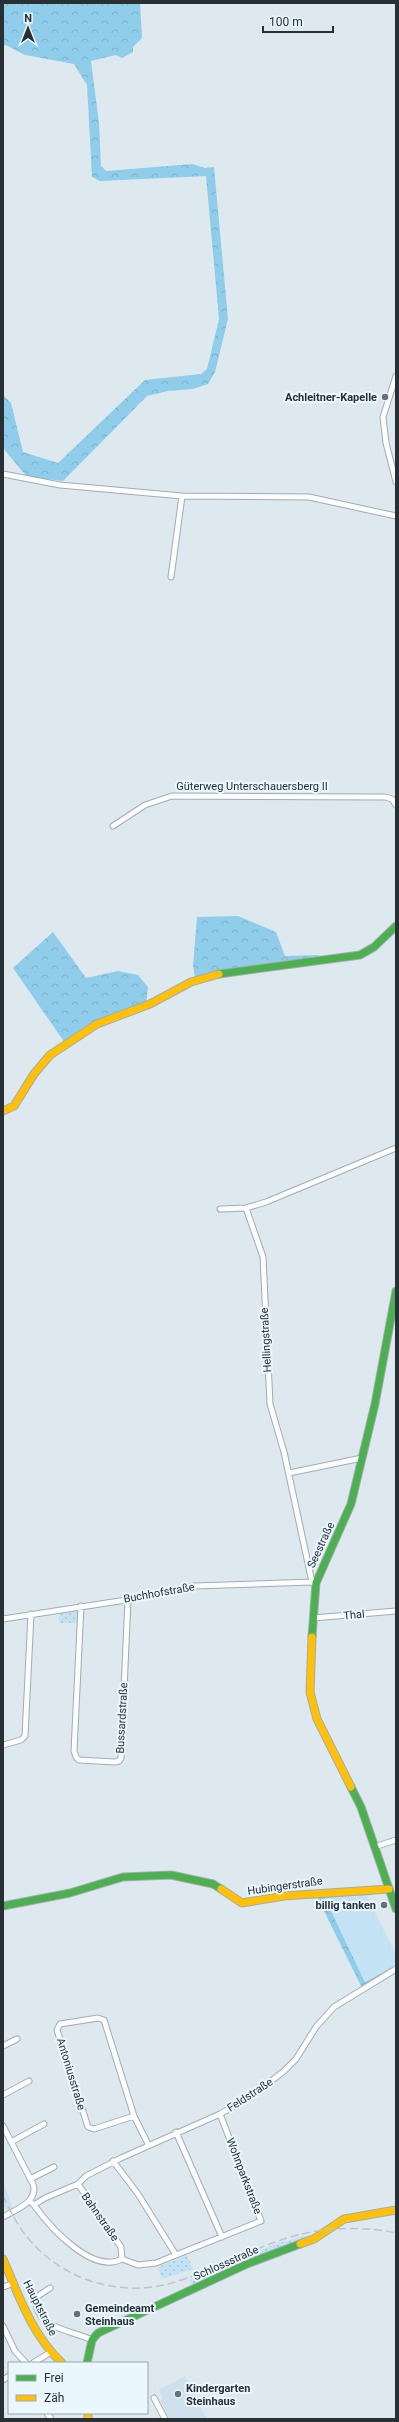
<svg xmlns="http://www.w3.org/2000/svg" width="399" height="2422" viewBox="0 0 399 2422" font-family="Roboto,sans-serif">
<defs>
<pattern id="grass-dots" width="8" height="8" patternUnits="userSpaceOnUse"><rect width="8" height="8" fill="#c3e2f3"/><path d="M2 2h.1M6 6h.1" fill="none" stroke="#a8c2d1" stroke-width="1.8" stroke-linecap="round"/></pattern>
<pattern id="forest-crowns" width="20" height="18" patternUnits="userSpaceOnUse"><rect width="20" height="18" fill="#8fcdeb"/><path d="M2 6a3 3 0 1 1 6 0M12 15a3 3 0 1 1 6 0" fill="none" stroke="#7bb0ca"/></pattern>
</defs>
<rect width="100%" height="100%" fill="#dee9ef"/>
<path fill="#cde0ec" d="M3,2181l10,28 -5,2 -5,-7z
M185,2376l22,43h-37l-9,-17 2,-4 -4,-8z"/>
<path fill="url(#grass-dots)" d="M77,1608l1,15h-19v-13z
M321,2232l-128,54 -4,-6 89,-37z
M187,2255l6,14 -31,10 -4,-12z"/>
<path fill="url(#forest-crowns)" d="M3,3h137l2,35 -9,9v5l-11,6 -6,-3 -25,6 8,62 2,43 5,5 86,-7 13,4 9,-1 14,152 -13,53 -7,12 -15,5 -25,2 -21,5 -84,85c-12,-2 -23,-2 -36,-4l-24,-29v-53l8,8 12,49 35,11 87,-83 56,-6 6,-5 12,-50 -13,-143 -106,5 -8,-4 -5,-92 -13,-21 -49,-9 -19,-10 -3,1z
M238,916l38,16 9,24 34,-1 1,5 -125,18 -2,-12 4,-49z
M53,932l33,46 32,-7 20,4 10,12 -2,18 -50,15 -31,23 -52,-75z
M372,1891l1,4 -48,3 40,84 31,-17v8l-32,19 -48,-97z"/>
<path fill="#c3e2f3" d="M367,1896l29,58v11l-31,17 -40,-84z"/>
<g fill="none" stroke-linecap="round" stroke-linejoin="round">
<g stroke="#a3acb1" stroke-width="7">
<path id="street" d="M396,376l-13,41 3,26 10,39
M3,474l57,11 122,11 127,1 87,19
M171,577l11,-81
M113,826l32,-21 27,-9 213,1 7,2 4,6
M246,1208l17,49 7,147 14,48 28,130 4,1
M220,1209l26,-1 20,-6 130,-54
M289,1473l73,-15
M81,1606l-7,145 2,6 3,3 36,2 4,-1 2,-3 7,-159
M313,1618l83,-7
M3,1619l136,-21 55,-12 118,-4
M3,1745l18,-5 4,-4 6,-122
M374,1847l22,-7
M3,2046l14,-7
M3,2095l26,-14
M134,2116l-40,13 -6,-2 -31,-97 3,-6 38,-6 6,2 30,96 14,28
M3,2126l30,58c6,18 -18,26 -30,33
M176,2132l46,105
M11,2142l33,-18
M113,2161l25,33 38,61
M30,2179l24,-12
M78,2184l8,-8 35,-18 99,-44 32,-18 32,-25 12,-12 20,-32 18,-20 62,-38
M32,2203l2,2 11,-7 33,-14
M34,2205c15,21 58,70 88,54l-1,-12 -43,-63
M122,2259l16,6 18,-2 105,-42 -41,-107
M3,2287l11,-4
M50,2288l-15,10c2,32 34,31 57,42
M3,2326l12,25 11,12
M33,2363l18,-11
M3,2380l6,-4
M154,2398l11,21
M47,2413l4,6"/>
</g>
<g stroke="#a3acb1" stroke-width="9">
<path id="fast" d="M219,974l141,-19 14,-8 22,-21
M312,1637l4,-54 35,-79 24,-100 21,-113
M351,1787l10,20 35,102
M3,1906l67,-13 53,-16 48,-2 42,9 8,5
M87,2363l5,-23 6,-7 149,-69 53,-20"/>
</g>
<g stroke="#a3acb1" stroke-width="9">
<path id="slow" d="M3,1111l11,-5 20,-32 16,-19 47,-31 53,-20 41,-22 28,-8
M312,1637l-2,55 7,27 34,68
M221,1889l21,14 42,-7 105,-7
M300,2244l14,-5 30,-20 52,-9
M3,2259c16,37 29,76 59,104
M88,2413v6"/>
</g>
<use href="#street" stroke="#fafcfd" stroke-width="5"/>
<use href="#fast" stroke="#4caf50" stroke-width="7"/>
<use href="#slow" stroke="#ffc107" stroke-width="7"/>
<path stroke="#c0c3c4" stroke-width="1.5" stroke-dasharray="8 4" stroke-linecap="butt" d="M3,2196c6,12 12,25 21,37 35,47 98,67 154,48 40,-12 76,-34 116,-45 33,-9 69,-10 102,-3"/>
</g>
<g fill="#687176" stroke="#eaf7fe" stroke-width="1.5">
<circle cx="385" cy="397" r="4"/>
<circle cx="384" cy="1905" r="4"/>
<circle cx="77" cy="2314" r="4"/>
<circle cx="178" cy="2394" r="4"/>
</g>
<g text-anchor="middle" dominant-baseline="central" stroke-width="4" stroke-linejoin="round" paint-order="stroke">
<g font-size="11" font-weight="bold" fill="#283035" stroke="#eaf7fe" text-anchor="end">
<text x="377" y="397">Achleitner-Kapelle</text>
<text x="376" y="1905">billig tanken</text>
<text x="85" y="2308" text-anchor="start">Gemeindeamt<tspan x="85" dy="13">Steinhaus</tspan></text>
<text x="186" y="2388" text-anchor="start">Kindergarten<tspan x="186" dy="13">Steinhaus</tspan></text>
</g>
<g font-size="11" fill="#283035" stroke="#eaf7fe">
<text x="252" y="786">Güterweg Unterschauersberg II</text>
<text transform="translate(266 1340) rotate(-93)">Hellingstraße</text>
<text transform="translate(321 1545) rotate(-65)">Seestraße</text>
<text transform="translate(159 1593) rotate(-10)">Buchhofstraße</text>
<text transform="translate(354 1615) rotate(-5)">Thal</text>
<text transform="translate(122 1718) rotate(-87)">Bussardstraße</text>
<text transform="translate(285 1886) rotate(-8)">Hubingerstraße</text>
<text transform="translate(71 2074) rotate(73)">Antoniusstraße</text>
<text transform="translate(250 2095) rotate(-33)">Feldstraße</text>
<text transform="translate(244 2176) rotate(69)">Wohnparkstraße</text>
<text transform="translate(100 2217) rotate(55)">Bahnstraße</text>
<text transform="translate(226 2263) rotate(-24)">Schlossstraße</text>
<text transform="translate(40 2308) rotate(63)">Hauptstraße</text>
</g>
</g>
<rect width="399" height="2422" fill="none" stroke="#283035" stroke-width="8"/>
<rect x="8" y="2362" width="140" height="52" fill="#eaf7fe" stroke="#9ca7ae"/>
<rect x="16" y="2375" width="20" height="6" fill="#4caf50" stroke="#9ca7ae"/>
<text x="44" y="2382" font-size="12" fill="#283035">Frei</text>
<rect x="16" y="2395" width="20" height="6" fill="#ffc107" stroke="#9ca7ae"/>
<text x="44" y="2402" font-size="12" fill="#283035">Zäh</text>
<g transform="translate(28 28)" stroke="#eaf7fe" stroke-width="3" paint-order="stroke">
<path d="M0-3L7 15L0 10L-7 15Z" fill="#283035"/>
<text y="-6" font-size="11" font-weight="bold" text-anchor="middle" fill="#283035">N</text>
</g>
<path d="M263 26v6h70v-6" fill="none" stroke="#283035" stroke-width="2"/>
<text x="269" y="26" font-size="12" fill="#283035" stroke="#eaf7fe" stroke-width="3" paint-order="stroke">100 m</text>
</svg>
